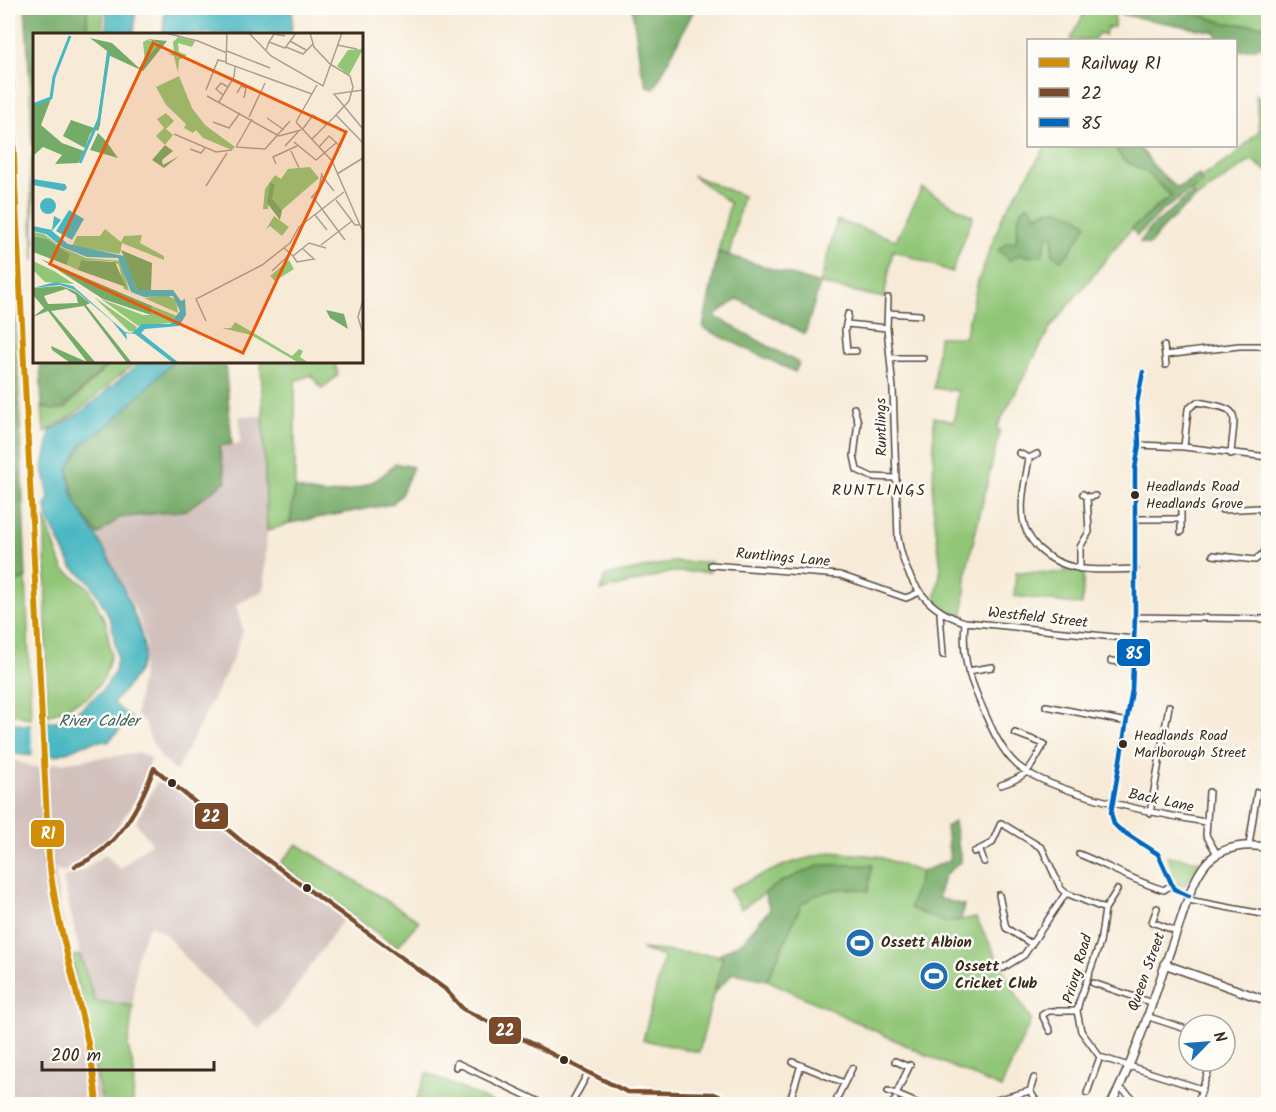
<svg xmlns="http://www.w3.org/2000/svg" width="1276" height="1112" viewBox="0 0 1276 1112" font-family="Kalam,sans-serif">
<rect width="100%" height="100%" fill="#fdfcf7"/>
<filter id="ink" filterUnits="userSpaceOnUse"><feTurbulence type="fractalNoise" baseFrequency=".0167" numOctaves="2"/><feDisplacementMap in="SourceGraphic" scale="12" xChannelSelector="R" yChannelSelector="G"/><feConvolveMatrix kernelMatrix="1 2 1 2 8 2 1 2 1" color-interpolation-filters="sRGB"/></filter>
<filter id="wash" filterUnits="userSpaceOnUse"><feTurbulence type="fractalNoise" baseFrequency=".008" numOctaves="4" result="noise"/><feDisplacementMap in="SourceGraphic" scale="24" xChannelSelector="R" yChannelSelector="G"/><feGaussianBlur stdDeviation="1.35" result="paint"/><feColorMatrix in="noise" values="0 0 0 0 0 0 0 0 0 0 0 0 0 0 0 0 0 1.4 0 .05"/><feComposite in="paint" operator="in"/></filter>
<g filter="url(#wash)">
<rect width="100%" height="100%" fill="#f7ebd8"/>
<path fill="#d1c0bc" d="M240,416h24l3,115 -3,59 -28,15 7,26 -12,32 -55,109 -15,-15 -10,-16 -6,-18 -9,-8 10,-71 -8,-29 -40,-80 21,-17 67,-8 32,-64 22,-2z
M139,753l12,5 -12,37 -35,52 -10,10 -16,4 -1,6 -15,5 -7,-3 5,36 43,199h-95v-346l25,9h16l1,-3z
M166,781l179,136 -60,85 -26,27 -63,-59 -31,-36 -14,-9 -5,6 -9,25 -4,50 -38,-5 -15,-46 -17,-77 20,-8 22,-16 15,15 31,-26 -15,-21 21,-40z"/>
<path fill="#91c677" stroke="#66784a" stroke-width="1.5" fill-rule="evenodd" d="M87,8h17l-2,26h-15z
M1087,8h28l-1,19 -7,1 -2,7 -6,-2 -5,7h-24z
M1175,8h93v18l-42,-3z
M30,81h4v64l-2,1z
M1256,93l12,21v58l-16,-12 -56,38 -9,-12 45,-28 27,-27z
M1046,146h68l9,14 23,12 26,25 -14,8 -33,31 -75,92 -54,101 4,1 -33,138 -4,48 -20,-7 -8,-8 6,-33 -8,-62 1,-89 20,5 4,-31 -24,-3 5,-51h26l13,-56 25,-66zM1028,205l5,10 4,1 11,-7 33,24 -13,21 -7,6 -10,-14 3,-10 -4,-1 -18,22 -34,-7 10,-8 7,1z
M692,175l51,21 -14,59 -11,-3 12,-49z
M922,188l51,28 -21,56 -59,-22 -9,48 -64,-14 17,-64 59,20z
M111,362h25l-60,51 -32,20 -2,-26 23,2z
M261,362h74l3,13 -16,14 -11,-14 -16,6v107l-5,35 -23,8z
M45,518l18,51 25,18 18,36 5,32 -7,23 -15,19 -42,19z
M672,562h39l-1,10h-38l-72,19 5,-15z
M1066,566l18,4 -2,35 -68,-9 2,-24 49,1z
M26,578l5,141 -23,-7v-127z
M297,844l122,77 -22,26 -117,-83z
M830,852l47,4 44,16 -11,36 34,14 32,-4c19,34 35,69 55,102l-30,68 -66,-29 -168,-79c6,-11 32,-73 35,-76 18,-15 44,-18 66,-13l4,-26 -89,16 -42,28 -12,-20 58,-25z
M1167,856l33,5 -15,24h-7z
M641,949l82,7 -24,96 -56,-12 21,-83z
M80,955l15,46 38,5 -5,40 6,25 -1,33h-30l-32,-148z
M427,1073l69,31h-81z"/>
<path fill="#74ab68" stroke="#586a43" stroke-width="1.5" d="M25,8h62v26h-53v47h-4z
M632,8h63l-41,81 -7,-3 -6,-17z
M1121,8h54l51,15 42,3v19l-32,7v-12h-18l-3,-8 -97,-18z
M8,128l18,450 -18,7z
M34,145v116l-4,-91z
M1114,146c21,-1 24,-3 35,14 7,10 19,20 28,28l22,-13 3,8 -40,28 -25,25 -5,-8 40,-32 -26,-24 -23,-12z
M1192,193l4,5 -31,27 -16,20 -9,-3 10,-14z
M1029,205l8,11c16,-12 36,-5 50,9l-19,29 -7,6 -9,-6 2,-18 -3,-1 -4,3 -5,18 -23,-1 -9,5 -12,-10 10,-8 7,1c6,-14 -3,-30 14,-38z
M718,252l102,32 -15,50 -67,-35 -24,17 85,47 -4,9 -92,-44z
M40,362h70l-47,46 -9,2 -12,-3z
M173,362h52l7,82 -13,2 7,35 -40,29 -67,8 -21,17 -22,-31 -8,-35 14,-25 27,-19z
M395,463l18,4 -12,28 -9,9 -102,19 5,-35c10,2 23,7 33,6 25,-2 52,-11 67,-31z
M954,822l7,39 -17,15 -6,22 26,7 -3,15 -17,2 -34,-14 11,-36 29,-12 -4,-33z
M820,865h52l-4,26c-22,-5 -48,-2 -66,13 -3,3 -29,65 -35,76l-34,-7 -19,20 9,-36 -6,-1 26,-15 27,-32 -6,-16 19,-12z"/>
<path fill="#49b7c1" stroke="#427070" stroke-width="1.5" d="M107,8h29l-2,26h-28z
M165,8h128l-2,26h-128z
M141,362h32l-64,63 -27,19 -14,25c0,23 11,40 23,59 15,21 55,102 53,125 -2,19 -19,36 -31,50l18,15 -23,24c-14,-5 -36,9 -50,13 -5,2 -9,-1 -14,-1 -13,2 -24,3 -36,-4v-31l8,5 8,1 38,-5 16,-9 24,-20 13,-19 2,-15 -5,-33 -6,-14 -16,-28 -18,-15 -24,-48 -2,-12 3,-10 -6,-29 7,-37 29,-17z"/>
<path fill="#f7ebd8" d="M46,718l2,39 -15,3 -2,-39z"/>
</g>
<g filter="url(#ink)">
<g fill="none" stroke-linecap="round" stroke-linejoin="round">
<g stroke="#57473a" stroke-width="8">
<path id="minor" d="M888,298l-1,30 6,61 5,149c7,40 26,72 67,84l169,17
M888,313l32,2
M848,314l-3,16 2,21h9
M847,324l40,4
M1164,346l2,19
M1165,355l74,-9h29
M890,358h33
M1143,372l-6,31 2,42 -4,24v148l-3,73 -21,123 3,11 5,5 39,25 16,35 15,7
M854,408l4,14 -4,34 3,14 15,7 23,1
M1139,445l45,2 84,10
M1184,447l4,-38 9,-7c47,8 37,8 34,52
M1019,453l10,5 8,-4
M1029,458c-3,20 -9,41 -6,61 1,11 8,21 15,29 28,27 62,22 98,21
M1083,494l4,3 8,-1
M1222,510l37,-2 9,12
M1136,519h45
M1181,532v-25
M1213,555l42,5 9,-7 4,-10
M711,565l129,10 66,23 14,-6
M1080,569v-22l9,-15 -2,-35
M940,614l3,41
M1135,617l133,2
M965,622c-3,33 2,50 15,80 9,21 20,48 37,63 35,29 142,49 188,57
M1111,661l22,2
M968,671l24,-4
M1046,706l81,16
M1001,785c28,-9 29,-16 43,-41l-29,-11
M1209,792l-3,43 11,19
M1150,813l19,-107
M1249,845l8,-53
M980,851l4,11
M974,852l18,-9 9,-20 41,25 19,41 5,4 39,16
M1079,854c28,11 56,28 85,36l7,-5
M75,866c41,-15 64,-57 79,-98l86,72 205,149 18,20 164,83 87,2 24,10
M1117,890l-12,19 -5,34 -21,59 -2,9 4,20 19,26 102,32
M999,895l7,33 24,15
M1188,900l80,15
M1157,908l-5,14 24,9
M1003,968l21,-13 42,-62
M1093,983l57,19
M1265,1000l3,-12
M1146,1016l43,14
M1050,1031l-8,-16 7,-4h28
M895,1061l14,6
M793,1062l51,21
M456,1067l1,-4 87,41
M1034,1078l-4,13 8,13
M1120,1088l20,16
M888,1091l31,13
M1087,1093l13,-36
M896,1094l14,-29
M837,1098l15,-30
M571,1104l17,-31
M789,1104l12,-39
M892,1104l3,-4
M981,1104l49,-13
M1197,1104l15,-43"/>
</g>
<g stroke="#57473a" stroke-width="10">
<path id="tertiary" d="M1164,964l104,37
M1111,1104c28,-52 46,-119 67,-176 8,-22 14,-49 30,-67 16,-15 40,-18 60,-13"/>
</g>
<use href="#minor" stroke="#fff" stroke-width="5"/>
<use href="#tertiary" stroke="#fff" stroke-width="7"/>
<g stroke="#fdfcf7" stroke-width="9">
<path id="bus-1" d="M75,866c41,-15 64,-57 79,-98l86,72 205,149 18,20 164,83 87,2 24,10"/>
</g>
<g stroke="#fdfcf7" stroke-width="9">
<path id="bus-2" d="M1143,372l-6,31 2,42 -4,24v148l-3,73 -21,123 3,11 5,5 39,25 16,35 15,7"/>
</g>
<use href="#bus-1" stroke="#7a4b2a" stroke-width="4.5"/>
<use href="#bus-2" stroke="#0065bd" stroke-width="4.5"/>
<g stroke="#fdfcf7" stroke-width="10">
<path id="rail-1" d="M9,8l6,177 34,674c9,83 41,163 48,245"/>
</g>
<use href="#rail-1" stroke="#d18d06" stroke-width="6"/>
</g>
</g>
<defs>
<g id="stadium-disc" transform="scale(1.5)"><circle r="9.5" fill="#1f6fb2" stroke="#fdfcf7"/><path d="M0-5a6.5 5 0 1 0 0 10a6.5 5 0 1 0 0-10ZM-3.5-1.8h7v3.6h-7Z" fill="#fff"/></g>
</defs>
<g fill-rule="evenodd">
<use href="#stadium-disc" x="860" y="943"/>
<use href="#stadium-disc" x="934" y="976"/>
</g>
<g fill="#3b2a1e" stroke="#fdfcf7" stroke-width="2">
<circle cx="1135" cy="495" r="5"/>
<circle cx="1123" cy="744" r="5"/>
<circle cx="172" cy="783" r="5"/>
<circle cx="307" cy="888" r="5"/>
<circle cx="564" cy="1060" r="5"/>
</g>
<g text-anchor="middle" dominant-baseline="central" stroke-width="5" stroke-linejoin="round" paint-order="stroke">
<g font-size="14" fill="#3b2a1e" stroke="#fdfcf7" text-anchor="start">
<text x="1146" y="487">Headlands Road<tspan x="1146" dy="17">Headlands Grove</tspan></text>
<text x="1134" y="736">Headlands Road<tspan x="1134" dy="17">Marlborough Street</tspan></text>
</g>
<g font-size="15" fill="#3b2a1e" stroke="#fdfcf7">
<text transform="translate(882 427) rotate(-91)">Runtlings</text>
<text transform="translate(783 558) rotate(5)">Runtlings Lane</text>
<text transform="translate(1038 618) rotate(6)">Westfield Street</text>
<text transform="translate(1161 801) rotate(12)">Back Lane</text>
<text transform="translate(1078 969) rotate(-74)">Priory Road</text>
<text transform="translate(1147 972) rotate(-70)">Queen Street</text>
</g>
<g font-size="15" font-weight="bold" fill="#3b2a1e" stroke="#fdfcf7" text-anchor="start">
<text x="881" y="943">Ossett Albion</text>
<text x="955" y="967">Ossett<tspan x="955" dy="17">Cricket Club</tspan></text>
</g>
<g font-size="16" letter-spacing="1.5" fill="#3b2a1e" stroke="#fdfcf7">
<text x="879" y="490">RUNTLINGS</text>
</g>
<g font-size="16" font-style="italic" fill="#41625f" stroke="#fdfcf7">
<text x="99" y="721">River Calder</text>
</g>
</g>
<g transform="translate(33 33)">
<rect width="330" height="330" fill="#f7ebd8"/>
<path d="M145,4l17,4 -3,6 -14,-4 1,9 8,3 -8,5 -1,13 -4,-17 -6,-2 6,-1 -1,-11zM114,7l12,2 -14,20 -2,-20zM330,16l-14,26 -12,-9 11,-16zM146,43l13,32 13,17 30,22 -3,3 -29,-12 -7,-8 -3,3 -9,-5 2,-4 -20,-19 -10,-18zM133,80l8,8 -8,8 7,6 -8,10 -9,-9 8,-8 -7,-9zM277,134l9,11 -37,32 -10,-12 -2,-15 -2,26h-5l2,-20 10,-14 6,4 7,-10zM241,183l15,11 -7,9 -12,-10 -4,3zM72,196l16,13 3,-6 18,-1 -2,8 24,13v4l-42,-17 -2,11 -48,-8 5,-10h23zM0,199l11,2 17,13 25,11 35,3 8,30 -5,-2 -5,-24 -7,-4 -31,-1 -3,10 -11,-5 3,-11 -23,-15 -14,-3zM256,227l5,9 -19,12 -5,-5zM0,228l21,10 20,13 -29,-2 -12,-12zM134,262l9,5 2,13 -34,-15zM61,264l43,30 -2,5 -6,-1zM68,266l42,16h8l1,-9 25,10 -7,7 -32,3zM202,289l57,34 7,-7 4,2 -3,6 9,6h-10l-48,-28 -29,-7h9z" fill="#91c677"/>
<path d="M57,5l22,5 27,25 20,-25 -12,-4 20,2 -24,30 -35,-16 -8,70 -2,6 -4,-2 -4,5 -5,14 -22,-12 8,-16 23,8 4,-10 9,-67zM18,66l-10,26 21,18 22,8 -6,12 -23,1 7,-9 -19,-8 -10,9v-50zM65,100l8,8 12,17 -28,-8zM132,112l8,6 -11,9 1,5 16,-9 -15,12 -12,-8zM237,149l5,3 -3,13 10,12 -2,10 -13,-17zM0,203l14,3 23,15 -3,11 -34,-13zM88,217l31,13 -1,27h-14zM8,226l111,47 -1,9 -48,-16zM48,227l34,2 11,25 -48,-17zM28,253l14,5 15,12 -4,2 46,58h-5l-43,-57 -33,5 45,52 -27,-1 -17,-12 -1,-4 36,16 -39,-51 -15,6 11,-9 -11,-13v-7zM33,256l10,6 2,8 -30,1 -4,-8zM293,277l18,4 4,15 -18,-11z" fill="#74ab68" fill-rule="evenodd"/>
<path d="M0,146l32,5 2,4 -3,3 -31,-6zM7 173a8 8 0 1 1 16 0a8 8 0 1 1-16 0ZM36,177l15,9 -12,21 -16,-9zM21,183l7,4 -9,11 16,13 56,12 13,34h36l8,11 4,-2 1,16 -7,11 -34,3 -4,4 38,30h-6l-38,-29 -9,-1 1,7 -15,-19 -37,-31 -15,-5 -27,3 22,-6 18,4 52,46 7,1 10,-9h28l10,-13 -7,-15 -29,1 -13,-5 -13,-34 -31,-1 -25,-10 -16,-13 -13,-3v-5l19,4z" fill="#49b7c1"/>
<path fill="none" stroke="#49b7c1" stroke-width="3" d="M0,72l18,-7 3,-21 16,-41M47,130l19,-44 10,-67"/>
<path fill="none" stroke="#ac9e8e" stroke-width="1.5" d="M132,0l33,8 29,12M194,0l-1,30 86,31M216,0l22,23 52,30 19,-53M277,0l4,14 16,17M257,8l16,9M236,9l5,-8 11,2M304,12l20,4M253,14l17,7 10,-10M233,17l3,-8 16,6 11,-15M194,18l43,17M297,31l20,12 3,11 -4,14 -13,14 27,28M173,57l12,-30 8,2M330,57l-29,4 29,35M204,60l4,-7 5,2 -2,10M190,62l-7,-6 5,-6 7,4M174,63l72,40M186,69l15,-25 1,-10M216,84l16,-34M234,85l17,12M180,89l16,6 11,-15M263,89l36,39 31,71M263,89l21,-37M269,97l11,-15 13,10M141,101l42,18 16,-2M246,103l22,-6M279,106l24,-24M261,109l22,18 20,-17M252,113l13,-14M203,114l29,2 25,-28M203,114l16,-28M286,114l10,-11 12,11M157,116l11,4 4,-5M258,118l8,17M243,131l-3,-7 24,-11M304,141l26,-16M289,143l12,15M173,153l21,-33M280,164l32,43M278,165l8,-9 3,-16M303,167l19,25h4M282,182l12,15M288,212l31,-24M251,215l9,8 16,-13 17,5M260,223l4,6 17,-3 -12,-11M239,238l17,-16M330,267l-5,17 5,17M173,288l-10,-22 66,-34 28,-22 9,-16 45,-35"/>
<path fill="#e8590c" fill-opacity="0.15" stroke="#e8590c" stroke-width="3" d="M120,10l193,89 -103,221 -193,-89z"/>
<rect width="330" height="330" fill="none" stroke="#3b2a1e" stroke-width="3"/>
</g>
<g stroke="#fdfcf7" stroke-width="2">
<rect x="1116" y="638" width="35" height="29" rx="6" fill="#0065bd"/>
<rect x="194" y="802" width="35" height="28" rx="6" fill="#7a4b2a"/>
<rect x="30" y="819" width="35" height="29" rx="6" fill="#d18d06"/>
<rect x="488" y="1016" width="34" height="29" rx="6" fill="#7a4b2a"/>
</g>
<g font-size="16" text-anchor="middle" font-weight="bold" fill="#fff">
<text x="1134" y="659">85</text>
<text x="211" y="822">22</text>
<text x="48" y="839">R1</text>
<text x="505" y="1036">22</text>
</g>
<rect width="1276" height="1112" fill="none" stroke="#fdfcf7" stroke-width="30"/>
<rect x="1027" y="39" width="210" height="108" fill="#fdfcf7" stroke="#afa8a0" stroke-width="1.5"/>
<rect x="1039" y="58" width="30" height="9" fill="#d18d06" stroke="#afa8a0" stroke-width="1.5"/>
<text x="1081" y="69" font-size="18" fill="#3b2a1e">Railway R1</text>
<rect x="1039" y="88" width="30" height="9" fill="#7a4b2a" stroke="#afa8a0" stroke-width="1.5"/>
<text x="1081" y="99" font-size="18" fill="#3b2a1e">22</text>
<rect x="1039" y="118" width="30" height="9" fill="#0065bd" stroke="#afa8a0" stroke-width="1.5"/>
<text x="1081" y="129" font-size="18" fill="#3b2a1e">85</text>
<g transform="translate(1207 1043) rotate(65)"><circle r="28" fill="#fdfcf7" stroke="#afa8a0" stroke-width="1.5"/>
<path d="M0-4.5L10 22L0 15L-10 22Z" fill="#1f6fb2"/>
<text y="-9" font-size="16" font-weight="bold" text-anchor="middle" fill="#3b2a1e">N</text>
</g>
<path d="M42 1061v9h172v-9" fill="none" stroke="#3b2a1e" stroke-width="3"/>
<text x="51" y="1061" font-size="18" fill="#3b2a1e" stroke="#fdfcf7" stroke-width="4.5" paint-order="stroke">200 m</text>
</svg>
